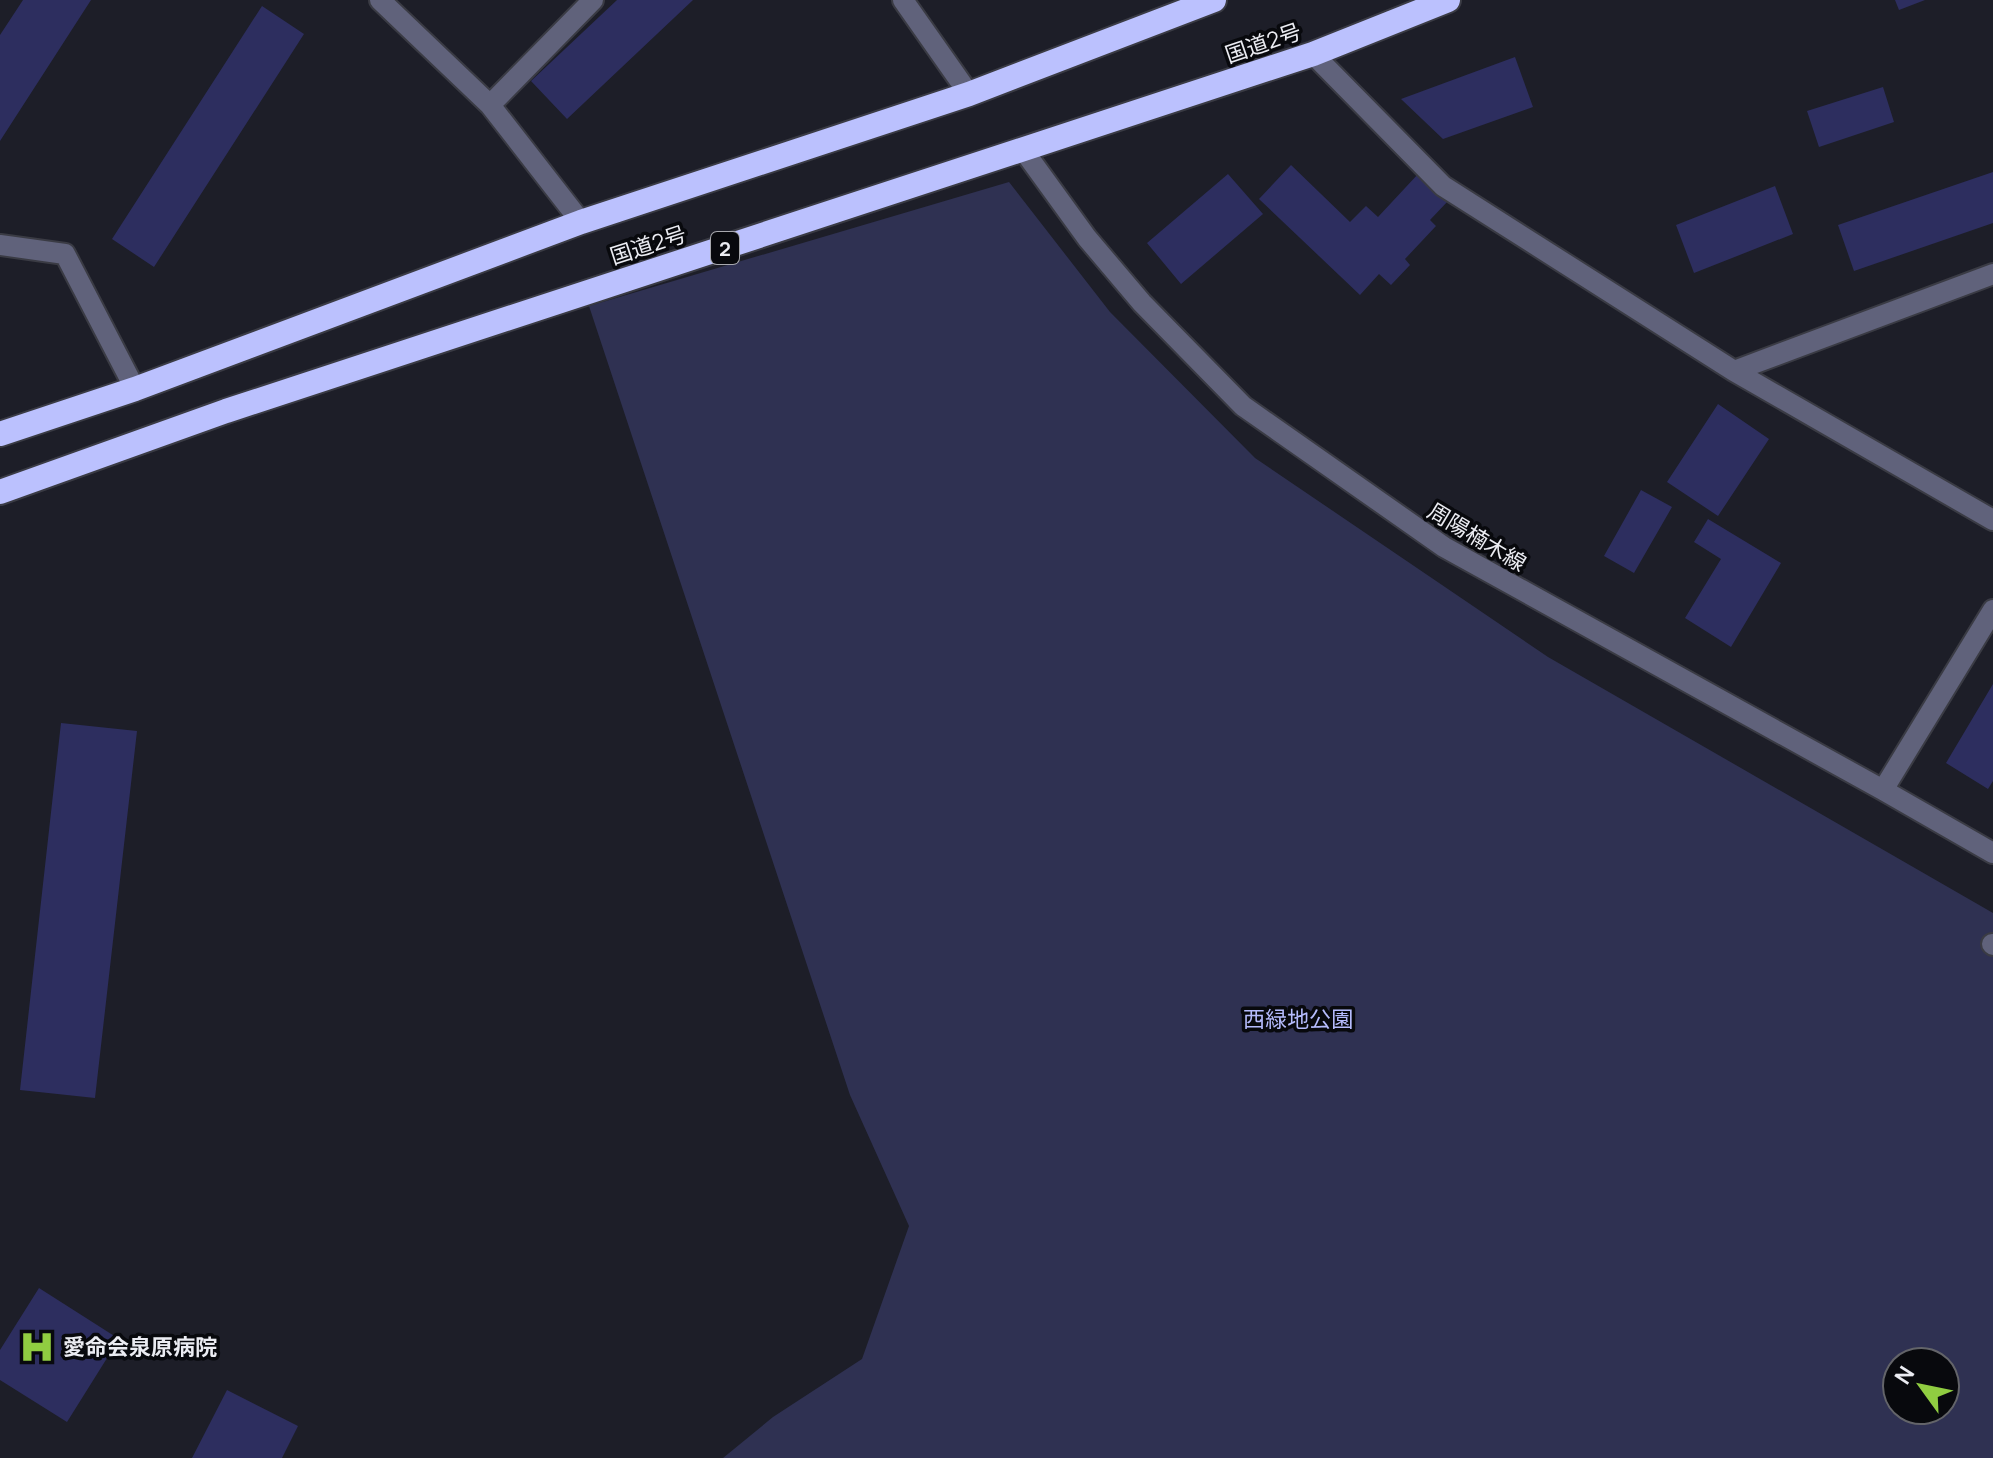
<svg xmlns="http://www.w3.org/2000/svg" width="1993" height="1458" viewBox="0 0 1993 1458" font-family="Manrope,'Noto Sans JP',sans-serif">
<rect width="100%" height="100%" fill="#1d1e28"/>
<path fill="#2f3152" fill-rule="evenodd" d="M1009,182l101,130 145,146 293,199 445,256v545h-1270l50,-41 89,-58 47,-133 -59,-131 -261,-789zM1897,1362h48v48h-48z"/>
<path fill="#2d2e5f" d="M23,0h68l-91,141v-106z
M617,0h76l-126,119 -36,-38z
M1895,0h30l-26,10z
M262,6l42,28 -150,233 -42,-28z
M1515,57l18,50 -90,32 -42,-40z
M1883,87l11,35 -75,25 -12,-36z
M1291,165l59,57 16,-16 12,11 41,-44 29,28 -18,19 6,6 -31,33 5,6 -19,20 -12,-11 -19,21 -101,-96z
M1993,172v51l-139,48 -16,-46z
M1228,174l35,40 -82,70 -34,-41z
M1775,186l18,48 -99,39 -18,-48z
M1718,404l51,35 -51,77 -51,-34z
M1641,490l31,17 -38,66 -30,-17z
M1708,519l73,44 -50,84 -46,-29 36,-59 -27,-17z
M1993,684v97l-5,8 -42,-26z
M61,723l76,8 -42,367 -75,-8z
M39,1288l80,51 -52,83 -67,-42v-30z
M227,1390l71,36 -16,32h-90z"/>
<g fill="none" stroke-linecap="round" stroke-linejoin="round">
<g stroke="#3a3b44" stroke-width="24">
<path id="minor" d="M380,0l110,105 91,117
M903,0l66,94
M1313,54l130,132 291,185 259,149
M490,105l103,-105
M1024,151l63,87 55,65 101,103 201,141 439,243 110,63
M0,245l65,9 70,135
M1734,371l259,-97
M1883,790l110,-180
M1992,944l1,1"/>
</g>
<g stroke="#3a3b44" stroke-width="28">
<path id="highway" d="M0,434l135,-45 446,-167 388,-128 245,-94
M0,492l226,-81 1087,-357 135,-54"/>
</g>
<use href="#minor" stroke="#60627b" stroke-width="20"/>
<use href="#highway" stroke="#bbc1fe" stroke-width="24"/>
</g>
<defs>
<g id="hospital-bare" transform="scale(2.76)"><path d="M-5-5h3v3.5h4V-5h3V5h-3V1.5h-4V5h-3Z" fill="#90cd41" stroke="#08090d" stroke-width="2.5" paint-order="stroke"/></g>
</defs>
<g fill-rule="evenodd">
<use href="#hospital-bare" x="37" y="1347"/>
</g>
<g text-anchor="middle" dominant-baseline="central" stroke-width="7" stroke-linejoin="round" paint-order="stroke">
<rect fill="#08090d" stroke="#a7a8ad" stroke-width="2" x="711" y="232" width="28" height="32" rx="6"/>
<g font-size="20" font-weight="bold" fill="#ebecf2">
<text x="725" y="248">2</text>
</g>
<g font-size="22" fill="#ebecf2" stroke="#08090d">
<text transform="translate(1263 43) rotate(-19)">国道2号</text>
<text transform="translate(648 245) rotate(-18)">国道2号</text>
<text transform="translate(1477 537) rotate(31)">周陽楠木線</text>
</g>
<g font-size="22" fill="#b5bbfc" stroke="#08090d">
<text x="1298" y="1019">西緑地公園</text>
</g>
<g font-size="22" font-weight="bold" fill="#ebecf2" stroke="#08090d" text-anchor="start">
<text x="63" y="1347">愛命会泉原病院</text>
</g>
</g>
<g transform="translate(1921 1386) rotate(303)"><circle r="38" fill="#08090d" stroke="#636469" stroke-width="2"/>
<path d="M0-6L14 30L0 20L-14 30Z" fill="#90cd41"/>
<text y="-12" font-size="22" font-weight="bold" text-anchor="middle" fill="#ebecf2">N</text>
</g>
</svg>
